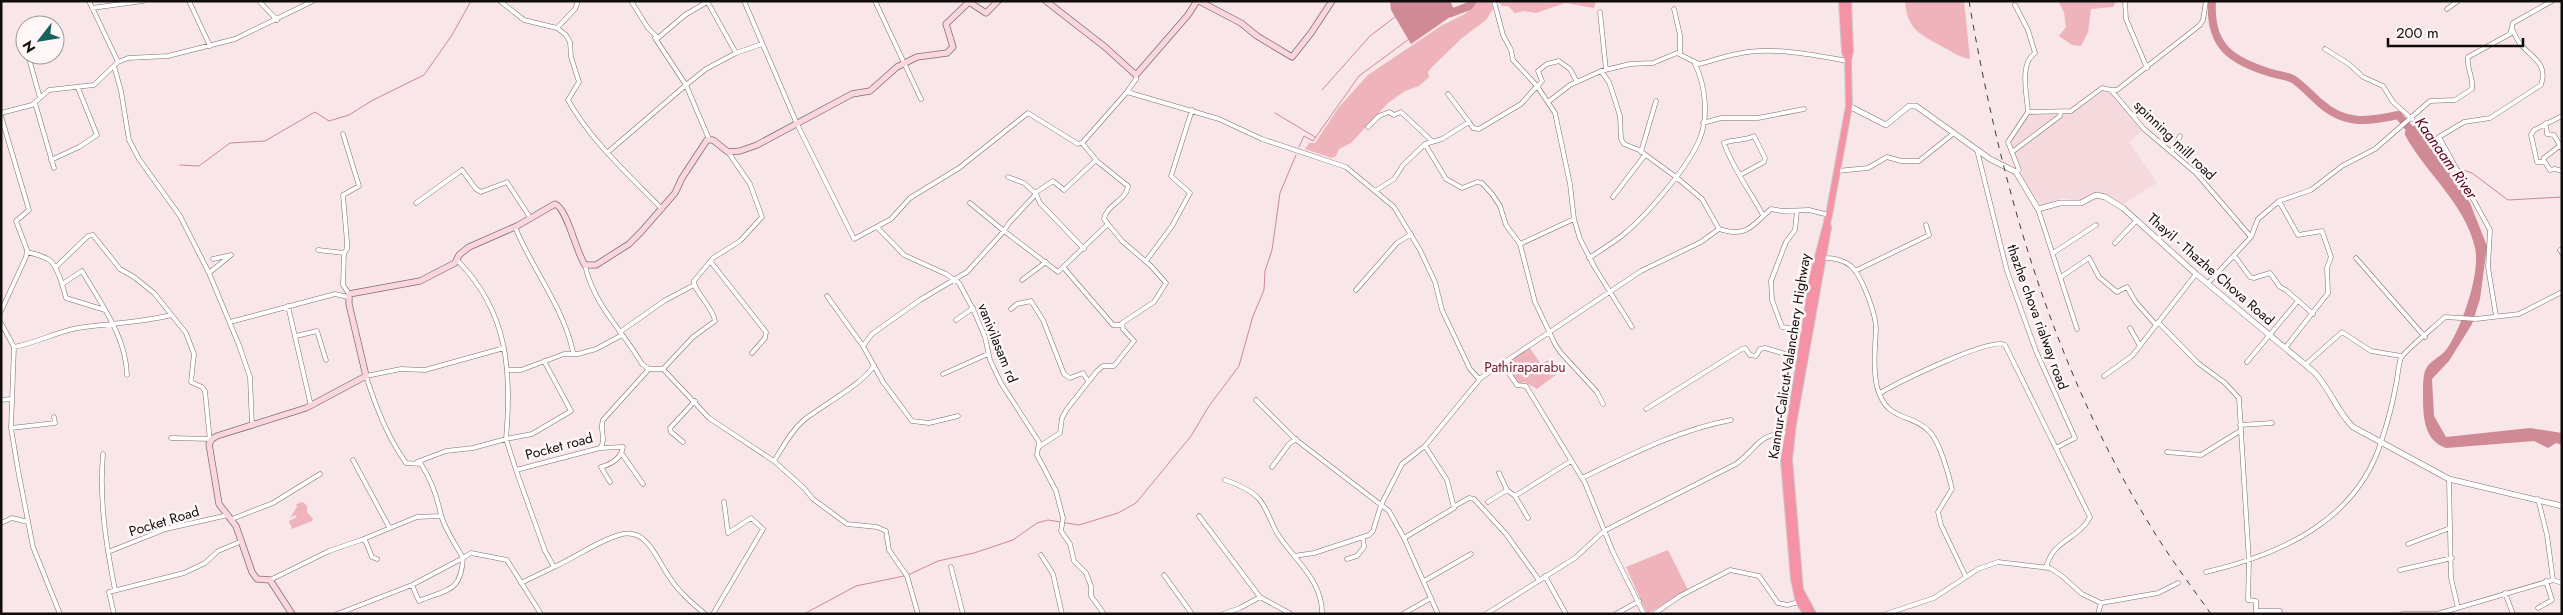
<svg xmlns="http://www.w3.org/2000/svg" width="2563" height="615" viewBox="0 0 2563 615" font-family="Jost,sans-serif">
<rect width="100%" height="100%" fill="#f8e6e8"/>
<path fill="#f4d9dd" d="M2103,92l8,1 31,38 -13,11 28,41 -34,21 -27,-13 -18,10 -15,-3 -22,7 -20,-30 2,-3 -13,-32 19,-27 40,1z"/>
<path fill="#eeb3bb" d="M1478,1h13l2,8 -7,11 -24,18 -30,29 -4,5 1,5 -10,9 -14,5 -17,12 -37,40 -12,6 -3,7 -4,2 -27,-9 4,-6h6l24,-36 29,-32 73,-49 24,-12z
M1498,1h98l-2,7 -29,-5 -29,10 -12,-2 -9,2 -7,-7h-6z
M1905,1h59l6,58c-11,-2 -16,-6 -25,-11 -23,-13 -38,-17 -40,-47z
M2058,1h58l-3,6 -22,2 -3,23 -7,14 -9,-1 -13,-9 7,-9 -2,-15z
M1529,347l12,17 7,-4 9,14 -20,15 -12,-7 -6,2 -14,-19z
M303,502l4,4v6l6,7 -1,2 -20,8 -3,-8 8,-4 -2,-2 -5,3 7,-11 -1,-3z
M1668,550l20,40 -41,24 -21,-47z"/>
<path fill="#cf8a95" d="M1390,1h54l6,16 -39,27 -20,-34z
M2417,124l53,79 17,43 -7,53 -8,25 -23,37 -17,18 2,37 12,21 84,-9 32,5v12l-6,-2 -8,5 -14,-7 -88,7c-23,-8 -23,-33 -23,-55 0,-6 0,-16 2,-22 4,-11 15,-13 21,-21 15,-20 35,-77 29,-102 -10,-45 -49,-74 -70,-113v-4z"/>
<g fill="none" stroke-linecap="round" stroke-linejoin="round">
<path stroke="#cf8a95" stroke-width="1" d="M1322,90l48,-54 25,-19
M1275,113l40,24
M1299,147l5,-11 9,5 46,-65 50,-37
M2443,163l10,4
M180,165l19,1 31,-23 35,-2 50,-29 14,9 20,-6 24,-15 51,-25 28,-40 19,-34
M2457,168l15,5 36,27 54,-3
M908,575l30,-14 36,-8 39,-13 24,-17 11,-3 31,5 39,-12 18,-10 55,-67 18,-30 30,-40 14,-50 11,-26 1,-19 7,-21 8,-57 16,-38
M804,614l52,-28 48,-10"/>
<path stroke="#cf8a95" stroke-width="8" d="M1446,1l5,12 18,-7 4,-5
M2212,1c-3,46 20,60 59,72 7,2 16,3 22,6 9,6 18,16 26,23 25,23 48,20 79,13l17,20"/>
<g stroke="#7e6e70" stroke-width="5">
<path id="minor" d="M89,1l29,61
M189,1l21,45
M259,1l18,19
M500,1l24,19 33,8 9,7 4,7 1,15 8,25 -11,18c23,41 61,75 94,109
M631,1l17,27 10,10 27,-23 22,-13
M707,1l29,52 -30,16 -20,16 23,54
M744,1l53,123 57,115 37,-20 19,-21 49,-30 69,-55 50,31 5,-2 44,-50 92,27 43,20 84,28 48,40 26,43 15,32 7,28 28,59 9,10 162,-108 60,-29 18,-13c29,9 32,-3 52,-20l11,2 27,-1 20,5
M875,1l46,98
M1494,1l9,34 8,15 2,10 24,26
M2125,1l1,18 21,49
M2015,5l13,25 7,23c-16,11 -8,41 -7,59
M92,8l51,-7
M1674,9l6,26v19
M2447,9l11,-8
M1600,12l6,58
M557,28l18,-19 3,-8
M2325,49l24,15 14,13 20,9 10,16 19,17
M736,53l26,-9
M28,55l12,43
M114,66l7,25 8,49 10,19 41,57 29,57 30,72 11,32 2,49
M1601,71l8,11 5,15 6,19 1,23 3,5 15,6 37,27 26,22 17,30
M1537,87l5,-6 -4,-10 9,-7 12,-3 11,8 7,13
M2111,90h6l83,-65 3,-5 3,-19
M1127,92l9,-13v-4
M1448,94l21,28
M1548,102l22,-17 31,-14 29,-7 23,-1 24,-10 22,11c13,-3 25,-8 38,-10 36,-8 75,1 111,7
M35,103l19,65
M1,113l31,-8 17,-15 45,-5 24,-23 10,-4 40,-2 67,-17 78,-38
M1,116l28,94 -13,11 11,29 -1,7 -25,54
M2562,116l-28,14 -3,5 6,27h8l5,8 5,-1 7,2
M1703,123l18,-5h37l46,-9
M2546,123l1,11 7,1 8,14
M1368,127l11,-11 10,-4 5,3 7,-3 31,29
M343,134l16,52 -16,9 4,47v7l-3,4
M1082,143l16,19 30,24c-1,14 -22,19 -24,33l4,5
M1425,144l21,35 16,9 15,-6 5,1 10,11 8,12 6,19 14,19 15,58 20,42 6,9 36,39 6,12
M1977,150l30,121 29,80 39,87 -19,10
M608,152l78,-67 -31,-47
M1641,152l15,-51
M2012,152l48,-36 1,-4
M2171,152l9,-16
M51,160l28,-13 18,-12 -19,-47
M2543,162l1,-4 18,-14
M1837,171l31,-3 19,-11 14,4h18l35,-28
M2016,172l3,-2 -11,-28 20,-30 43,-1 31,-23 9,2 33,39 52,44 55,64
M1740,175l24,-13 1,-4 -11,-22c-10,5 -19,3 -30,7 9,26 26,48 39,72
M1375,191l19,-12 9,-14 22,-21 17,-5 27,-17 4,6 6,1 42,-25 16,-18 18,27 15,71 4,35 6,20 15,29 37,59
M1035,193l18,-12 11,9 32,-30
M1036,194l4,9 44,46
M1613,197l32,-42
M2279,201l19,34 24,-4 9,26 -4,11 1,25 -43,55
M416,203l46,-33 14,19 5,3 26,-10 24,37
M970,203l34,28 5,-8 27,-29 -12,-11 -16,-6
M2038,209l39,120
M1797,211l-2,19 -9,12 -15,39 1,19 10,27 22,3
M515,227c17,42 49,81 58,125
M877,227l27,28 42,19 13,9 15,28 11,26 5,23 11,23 38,59 -2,13 19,36 7,27 -2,13 9,13 4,17 12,12 5,13v10l13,18
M2115,243l22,-23
M1520,244l54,-25
M318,250l26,3 -1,32 6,9
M2560,250l2,3
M27,252c24,6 27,7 35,32
M2053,253l43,-28
M2234,255l16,22 4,1 16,-5 10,14 6,3 27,24
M1589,258c12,-8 24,-15 35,-24 23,-19 66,-69 76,-96 9,-22 5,-54 -5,-74
M1822,258c11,0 20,1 29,8 11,10 25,48 25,63 -1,19 -3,40 1,58 10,36 34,25 53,45 10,11 19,43 22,57l-14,23 3,13 25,52 -32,21 -48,16
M2356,258l69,79
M1146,261l26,-35 18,-33 -19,-17 21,-66
M711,262l55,70 -1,6 -13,15
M585,265c8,39 38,66 57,99l7,5h14l46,49 65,43c9,-14 17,-30 30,-41 17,-14 61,-37 70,-55
M56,267l32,-31 5,-1 27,34 14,8 20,16 32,40 8,21 -3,28 11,5 3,4 5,50
M1064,268l49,57h8
M1855,271l74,-36 -3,-10
M209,273l22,-18 -18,4
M2061,277l28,-19 10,19 18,15 10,-5 8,14 21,24
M1022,280l24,-18
M2208,283l43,-46 7,-18 21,-18 32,-11 31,-24 33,-17 55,-48 25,-1 17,-11c2,-12 -6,-20 -4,-32l42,-23 3,-11 39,-22
M1356,290l41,-47 14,-9
M827,296l36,50
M288,306l23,100
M1011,309l6,-5 14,-3 12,19 21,54 6,4 13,-5 5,8
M105,310l-39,-12 -4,-14 20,-13c19,33 44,65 45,104
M2496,316l-8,-49 2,-37 -51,-93 25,-15 26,-4 51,-33c7,-21 -8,-27 -19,-39 -5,-5 -7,-12 -10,-17
M956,320l17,-12
M230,322l105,-28 13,3
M2158,322l40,41 27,20 14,15 10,164 -1,38 8,1v13
M1,323l13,24 -3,81 7,42 15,77 27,67
M2130,328l10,18
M620,332l44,-31 28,-15
M296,336l21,-5 9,29
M14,347c22,-4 42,-15 64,-19 31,-5 62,-5 93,-13
M2247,362l51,-61
M1502,363l15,22 9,1 59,97 28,69 31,62
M2305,365l37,-33 29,19 30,5
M649,369l-46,51c-4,9 4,20 -3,28l-84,22 29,81 9,16c22,-10 42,-25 65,-32 29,-9 38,26 51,43 9,14 22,25 35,36
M663,369l30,-32 22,-16c-2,-14 -21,-29 -21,-40l19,-23 27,-17 22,-24 -12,-33 -22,-32
M508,370h13l43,-16h14l18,-5 26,-14
M943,374l45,-20
M2104,376l28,-20 64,-82
M1880,393c17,-10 112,-57 125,-48l85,172c-12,23 -37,22 -44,51
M1,400l10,-1
M1256,400l39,39 94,72 15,27 34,76
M1646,409l96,-60 3,-1 5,7 6,1 4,-7 5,-1 34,10
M958,416l-29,7 -17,-2 -29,-39 -20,-36 9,-12 14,-10 34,-24 47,-28 37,-41 54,41 50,-48 14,17 29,25 15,17 -12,19 -32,21 1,6 11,12 -20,25h-11l-6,5 -30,38 -5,9 -2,15 -20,13
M2240,425l32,-2
M11,428l44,-5 -1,-6
M171,438l41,1
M683,442l-12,-10 -1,-4 25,-27
M600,448l23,-1c-2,12 -11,17 -22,20l9,15
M2167,452l34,3 39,-24
M103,454c-4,46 3,90 12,136
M622,454l21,30
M353,460l36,67
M774,461l30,27 9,11 34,25 30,3 9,4 3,19 18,26 11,38
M417,462l29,-11 27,-3 33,-9c6,-68 2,-127 -48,-178
M1272,467l17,-23 7,-5
M516,470l-10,-31 26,-5 39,-23 -27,-50
M1499,473l8,17
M1582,478c48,-23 96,-48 149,-58
M2449,479l2,99 7,30
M1225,480c12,4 25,9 34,19 8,9 12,24 18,34 16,26 46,47 45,81
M1515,496l13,22
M2538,499l9,36 6,45
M1488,502l19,-12 8,6 56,-35
M1455,506l14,-8 5,1 32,35 33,46
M1199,516l61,81 -20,11 -17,6
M232,519l41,-16 47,-29
M1,523l11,-5 16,4
M1404,538l50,-30 -7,-28 -22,-34 55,-67
M361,540l56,-23 24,-1
M2408,544l42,-16
M108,552l58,-23 62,-14
M1041,555l12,19 9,40
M1294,556l20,-3 55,-18 4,-4 8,-26 21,-41 23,-18
M1347,559l10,-3 7,-9 -1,-9
M951,567l12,47
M2400,570l52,-12
M2206,572c76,-18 152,-52 176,-133 6,-18 11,-37 14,-55 2,-8 2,-18 5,-26 2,-6 37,-34 44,-41l31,2 43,-5 43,-22
M1164,575l28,39
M1545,576l21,38
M1966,577l12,-8 20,-7 52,6 12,8 20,18 19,9 -3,11
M270,580l59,-29 32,-11h4l7,17 5,2
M1424,581l47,-27
M521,583l33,-16
M412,585l51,-27c-7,-13 -18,-28 -22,-43 -4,-19 -9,-34 -20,-51l-15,-1c-19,-27 -30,-56 -40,-87l35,-7 24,1 79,-22
M2505,593l8,21
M1260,597l31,17
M2101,603l57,-10 20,-10
M2538,608l14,-8 -6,-19
M2256,611h24
M114,614l-5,-22 75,-19 21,-10 13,-12 24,-10
M337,614l75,-29 7,16c28,-12 42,-8 44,-43l8,-5 36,7 34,54
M713,614l50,-85 -12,-11 -23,15 -4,-31
M1403,614l28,-16
M1486,614l89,-56 29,-27 132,-67c22,-16 21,-30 51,-31
M1616,614l23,-13
M1654,614l26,-18 50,-26 29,6 19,27 9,2 12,-3
M2402,614h35l116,-34 9,3"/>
</g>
<g stroke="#7e6e70" stroke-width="6">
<path id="tertiary" d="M1849,106l37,19 23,-19h7l74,53 26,13 22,37 22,-6h21l15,-8 9,2 18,11 73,66 118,98c16,16 23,40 39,55l96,52 113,27"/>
</g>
<g stroke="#7e6e70" stroke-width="7">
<path id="secondary" d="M1046,1l59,46 31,28 52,-60 9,-14
M1199,1l42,22 16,13 35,21 19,-24 21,-32
M292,614l-22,-34 -13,-1 -5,-7 -16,-46 -17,-22 -10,-60 3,-5 5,-3 89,-28 60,-32 -17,-72v-10l71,-13 35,-18 4,-8 10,-8 48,-21 38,-22c12,4 21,48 30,61h11l33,-21 12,-12 34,-39 7,-15 25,-38h6l15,12 12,-1 17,-6 95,-51 18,-3 27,-24 20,-10 30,-4 6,-6 -7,-23 23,-22 17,11 12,-12"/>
</g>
<g stroke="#cbcaca" stroke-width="8">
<path id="trunk" d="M1848,1l2,50 -2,9
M1807,614l-8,-12 -5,-23 -10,-118 29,-185 16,-61 20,-109 -1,-45 -3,-10 -3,-50
M1813,614l-13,-24 -11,-131 4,-35 35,-196 -1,-7"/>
</g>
<use href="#minor" stroke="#fff" stroke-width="4"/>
<use href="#tertiary" stroke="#fff" stroke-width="5"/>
<use href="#secondary" stroke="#fbd6dd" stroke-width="5.5"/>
<use href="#trunk" stroke="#f692a6" stroke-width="6"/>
<path stroke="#413939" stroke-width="1" stroke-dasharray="6 6" stroke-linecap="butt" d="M1969,1c31,181 81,357 176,516 20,34 43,65 66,97"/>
</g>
<g text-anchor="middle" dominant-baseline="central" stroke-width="5" stroke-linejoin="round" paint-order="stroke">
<g font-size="14" fill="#110c0c" stroke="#fef6f7">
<text transform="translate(2175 140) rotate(44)">spinning mill road</text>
<text transform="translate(2211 269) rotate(41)">Thayil - Thazhe Chova Road</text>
<text transform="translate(2038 317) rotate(70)">thazhe chova rialway road</text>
<text transform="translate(998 343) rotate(68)">vanivilasam rd</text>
<text transform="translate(1789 356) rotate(-81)">Kannur-Calicut-Valanchery Highway</text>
<text transform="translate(559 446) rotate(-15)">Pocket road</text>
<text transform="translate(164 521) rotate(-17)">Pocket Road</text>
</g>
<g font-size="14" fill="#712035" stroke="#fef6f7">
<text x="1525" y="367">Pathiraparabu</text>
</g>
<g font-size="15" font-style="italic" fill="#55001e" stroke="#fef6f7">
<text transform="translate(2446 158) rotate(55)">Kaanaam River</text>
</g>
</g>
<rect width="2563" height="615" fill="none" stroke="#110c0c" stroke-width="5"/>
<g transform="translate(40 40) rotate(239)"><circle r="24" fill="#fef6f7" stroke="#9f9899"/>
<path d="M0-4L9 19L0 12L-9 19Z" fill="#14625e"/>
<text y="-8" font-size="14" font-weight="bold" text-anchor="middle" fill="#110c0c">N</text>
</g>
<path d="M2388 38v8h135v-8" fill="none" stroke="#110c0c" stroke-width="2.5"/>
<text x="2396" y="38" font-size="15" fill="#110c0c" stroke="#fef6f7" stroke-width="4" paint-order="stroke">200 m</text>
</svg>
